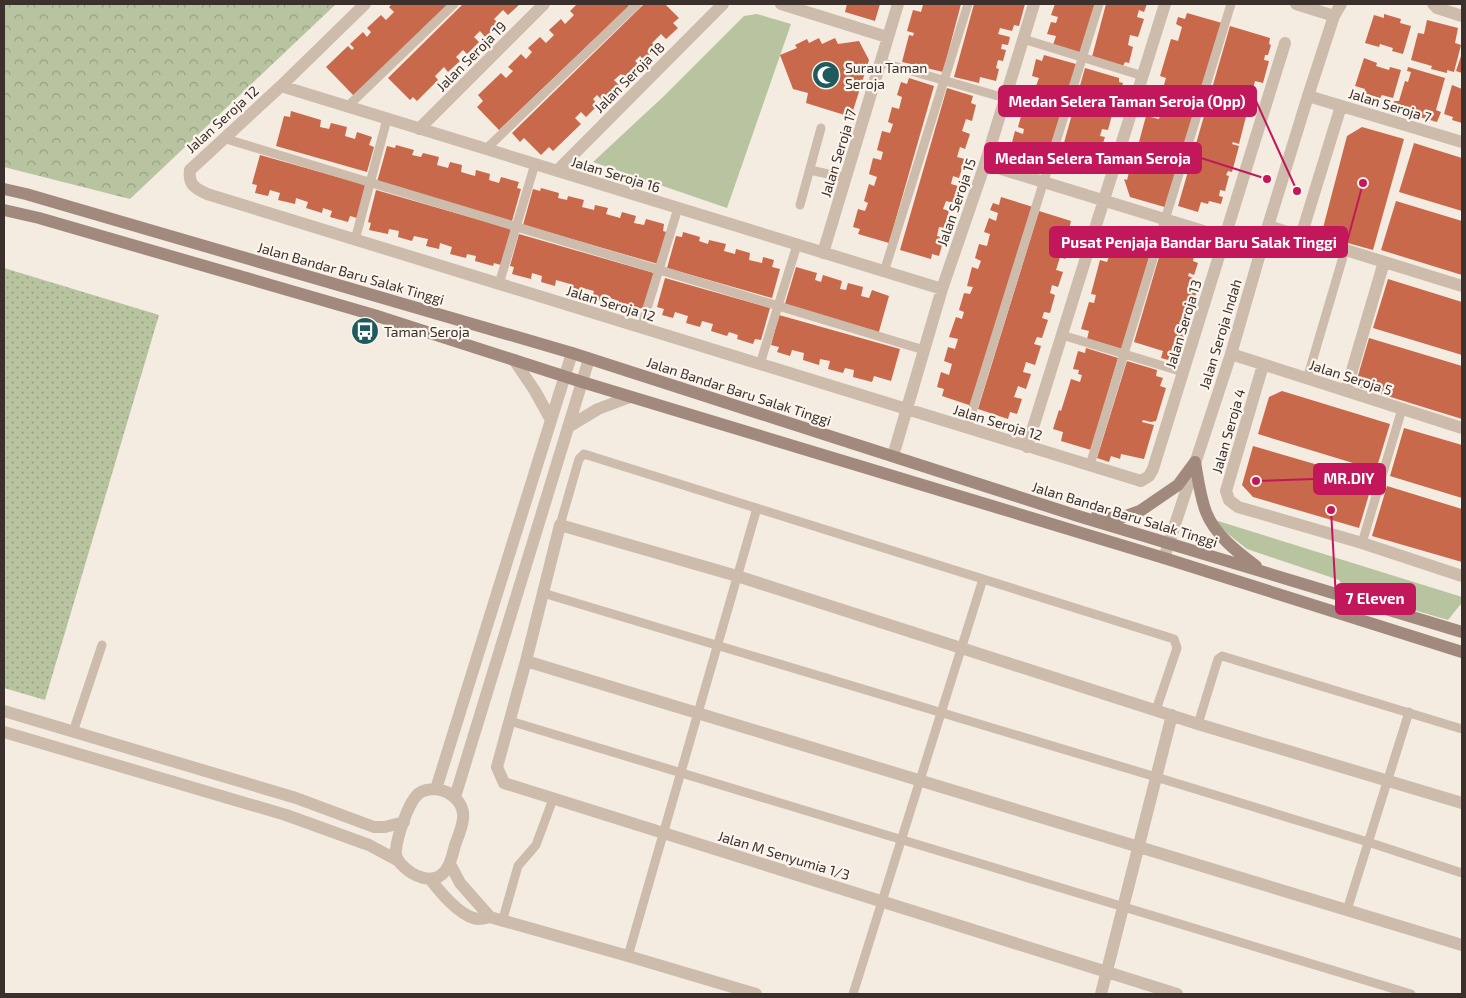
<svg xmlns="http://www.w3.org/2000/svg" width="1466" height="998" viewBox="0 0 1466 998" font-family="'Exo 2',sans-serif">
<defs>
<pattern id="forest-crowns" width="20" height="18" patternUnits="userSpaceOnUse" patternTransform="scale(1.25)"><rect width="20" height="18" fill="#b8c4a0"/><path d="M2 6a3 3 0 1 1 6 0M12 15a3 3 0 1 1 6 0" fill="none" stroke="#97a083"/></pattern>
<pattern id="park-dots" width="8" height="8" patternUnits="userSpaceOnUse" patternTransform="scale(1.25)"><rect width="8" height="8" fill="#b8c4a0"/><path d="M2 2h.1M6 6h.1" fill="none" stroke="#97a083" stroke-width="1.8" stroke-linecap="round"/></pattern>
</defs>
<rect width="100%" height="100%" fill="#f4ebe1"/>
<path fill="#b8c4a0" d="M757,14l34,10 -64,184 -134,-46 71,-66 80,-80z
M1218,521l244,76v8h-2l-12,15 -102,-30 -7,-10 -92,-31 -29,-23z"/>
<path fill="url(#forest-crowns)" d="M4,4h332l-206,195 -126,-32z"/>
<path fill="url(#park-dots)" d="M4,268l155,47 -114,385 -41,-12z"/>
<path fill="#c8694b" d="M392,4h57l-95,92 -28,-29 22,-21 4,4 2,-2 -4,-4 13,-12 4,5 4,-5 -4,-4 14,-13 5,5 8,-8 -5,-5z
M463,4h57l-12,11 -5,-5 -9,9 5,5 -14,13 -5,-6 -6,6 5,5 -12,12 -4,-4 -7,7 4,4 -12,11 -4,-5 -9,9 3,4 -21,21 -4,-4 -3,3 -22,-22z
M577,4h7l2,1 1,-1h40l2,2 -130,124 -22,-23 6,-6 -5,-6 23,-22 5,5 7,-7 -5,-4 13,-13 5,5 6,-7 -4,-4 12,-11 6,6 8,-8 -5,-5 12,-11 4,5 9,-9 -4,-4z
M644,4h21l14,14 -6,5 5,5 -12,11 -5,-5 -9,9 5,4 -13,13 -4,-4 -5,5 4,4 -14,13 -4,-4 -7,6 5,5 -16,16 -6,-6 -4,4 5,6 -12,12 -5,-5 -6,6 6,6 -28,27 -4,-4 -8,8 -17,-17 -4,4 -8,-9z
M847,4h33l-5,17 -30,-9z
M921,4h40l-18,68 -41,-10 7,-27 4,1 1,-3 -7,-2 6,-21 8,2 2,-7z
M974,4h51l-6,22 -5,-1 -2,6 -12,-3 -2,6 12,3 -2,8 -6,-1 -1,5 5,1 -3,11 -5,-1 -2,8 3,1 -3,12 -16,-4 -1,6 -25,-6z
M1055,4h40l-15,50 -27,-9 3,-9 -9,-2 4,-12 5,1 2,-6 -7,-2z
M1106,4h41l-3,8 -5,-2 -2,7 7,2 -6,18 -8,-2 -2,10 5,2 -4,16 -4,-1 -2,4 -31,-9z
M1187,13l35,10 -54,185 -38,-11 -6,-18 3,1 3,-12 10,3 1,-5 -3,-1 4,-17 7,2 2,-4 -12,-4 7,-26 13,3 1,-5 -10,-3 4,-14 6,1 6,-20 -6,-2 11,-37 7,2 4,-14 -6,-3 2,-7 7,2z
M1384,14l17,5 -1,4 11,3 -8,28 -11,-3 1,-3 -13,-4 -1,3 -14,-4 9,-28 10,3z
M1427,20l31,8 -3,15 6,2 -7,27 -7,-2v3l-16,-4 1,-3 -21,-6 7,-27 6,1z
M1230,26l40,12 -1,6 2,1 -3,10h-3l-1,5 5,1 -6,22 -8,-2 -16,63 -6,-2 -1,2 7,2 -7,26 -4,-1 -2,4 3,1 -4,15 -5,-1 -1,6 4,1 -2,7 -12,-3 -1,3 -7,-2 -3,10 -20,-6z
M819,38l3,6 13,-6 3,6 21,-3 10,19 -18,57 -45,-14 2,-10 -15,-4 -13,-34 17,-7 -2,-3 12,-6 2,4z
M1462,53v20l-6,-2z
M1044,55l32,9 -29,103 -27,-7 2,-6 -12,-4 5,-19 8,3 1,-5 -6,-2 4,-14 7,2 3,-11 -7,-2 5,-17 6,1 3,-8 -7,-2 4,-17 6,2z
M1364,58l13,5 -1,3 13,4 1,-3 11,3 -8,28 -11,-3 -2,3 -16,-5 1,-4 -10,-3z
M1408,67l37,11 -9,32 5,2 -4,10 -21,-6 1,-6 -7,-2 -2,6 -16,-5 2,-8h5l6,-20 3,1 3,-10 -4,-1z
M1085,68l34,10v4l4,1 -5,19 -8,-3 -3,11 6,1 -5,19 -6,-1 -2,7 5,1 -5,15 -6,-2 -2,6 6,2 -2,6 -6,-2 -3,10 -29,-8z
M909,78l25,8 -45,157 -31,-9 2,-5 -7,-2 5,-18 7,2 3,-8 -4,-2 5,-17 5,2 3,-9 -8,-3 4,-16 8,2 2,-8 -6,-2 5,-19 8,2 3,-9 -5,-2 4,-15 7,2 3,-12 -5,-2 4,-13 6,2z
M1452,85l10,4v34l-10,-3 1,-3 -9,-3z
M947,88l26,8 -2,7 5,2 -4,16 -6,-2 -4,12 8,3 -5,15 -5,-2 -3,10 8,2 -6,19 -6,-2 -2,8 7,2 -4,17 -8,-2 -3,8 6,2 -5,17 -5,-1 -2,9 7,2 -5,18 -7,-2 -1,5 -31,-9z
M291,111l30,9 -1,7 9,2 2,-6 16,4 -2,9 10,3 2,-7 15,5 -3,8 5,2 -7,25 -91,-26 8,-30 6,1z
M1362,127l42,12 -31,111 -43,-12 -7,-10 24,-92z
M1414,143l48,15v53l-63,-19z
M396,145l18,5 -2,5 9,2 2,-4 16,4 -2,8 11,3 2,-6 12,3 -1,7 14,4 1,-6 14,4 -1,6 10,3 2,-6 18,5 -2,6 4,1 -9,32 -135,-39 10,-36 8,2z
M260,155l106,30 -9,33 -7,-2 -2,6 -18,-5 2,-6 -9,-3 -1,5 -16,-5 2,-6 -12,-4 -1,6 -17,-4 2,-7 -10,-3 -2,6 -13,-3 2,-8 -5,-1z
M541,188l18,5 -1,5 9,2 1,-4 16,4 -2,7 12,3 1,-5 13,3 -2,6 14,4 2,-6 14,4 -2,7 10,2 2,-6 18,5 -1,7 3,1 -8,32 -135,-39 10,-36 7,2z
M376,190l135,39 -10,36 -7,-2 -1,3 -18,-5 1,-5 -9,-2 -1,4 -16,-4 2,-7 -12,-4 -1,6 -13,-3 2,-7 -14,-3 -2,5 -14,-4 1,-6 -10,-2 -1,5 -19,-4 2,-7 -3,-1z
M1001,197l32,10 -61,199 -30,-10 2,-7 -7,-2 4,-15 8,3 3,-11 -8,-3 4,-14 7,2 3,-10 -9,-2 7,-20 6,2 2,-7 -5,-2 5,-17 6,1 3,-7 -6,-1 5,-19 6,2 3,-8 -6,-3 4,-14 8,2 3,-12 -6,-2 5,-14 7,3 2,-8 -8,-3 3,-7 6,2z
M1396,201l66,20v54l-81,-25z
M1039,211l32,10 -2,8 6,2 -2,7 -8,-2 -3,7 8,2 -5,14 -5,-2 -4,13 7,2 -5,15 -6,-2 -2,8 5,2 -5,18 -6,-1 -2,6 6,2 -6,18 -5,-1 -3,7 7,2 -6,19 -9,-3 -3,10 8,2 -5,15 -8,-3 -4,11 8,2 -5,15 -7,-2 -2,7 -30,-10z
M683,232l17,5 -1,4 9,3 1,-4 17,4 -2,7 11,3 1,-5 14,4 -1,7 13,3 1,-6 11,3 -2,7 8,2 -8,29 -105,-30 9,-32 6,1z
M519,234l135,39 -11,36 -7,-2v4l-18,-5 1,-5 -9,-3 -1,5 -17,-5 2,-7 -11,-3 -2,6 -12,-4 1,-6 -14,-4 -1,6 -14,-4 1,-6 -10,-3 -1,6 -19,-5 2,-7 -4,-1z
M1122,235l31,9 -31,105 -35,-10 2,-8 -8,-2 8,-27 5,1 2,-8 -5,-1 9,-34 7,2 3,-8 5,2 2,-6 -5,-1 2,-9 6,2z
M1162,247l32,9 -1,5 5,2 -4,12 -5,-2 -1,3 5,2 -2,7 7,2 -22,75 -15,-4 2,-7 -29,-9z
M796,267l21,6 -2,7 6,2 2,-7 19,6 -2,8 6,1 2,-7 15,4 -2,9 8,2 3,-8 17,6 -11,39 -94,-28z
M665,278l105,30 -9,32 -6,-1 -2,5 -16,-5 1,-4 -9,-3 -2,4 -16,-5 2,-7 -11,-3 -2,6 -14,-4 2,-7 -13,-4 -2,6 -11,-3 2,-6 -7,-2z
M1388,279l74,23v53l-89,-27z
M779,315l121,34 -9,32 -17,-5 -2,6 -19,-5 1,-7 -9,-2 -2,5 -15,-4 2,-8 -10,-2 -1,6 -16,-5 1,-7 -12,-3 -2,6 -13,-4 2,-5 -8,-2z
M1369,338l93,28v53l-107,-33z
M1086,348l32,10 -27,92 -30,-9 2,-9 -10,-3 6,-19 2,1 10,-32 9,3 2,-7 -4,-1 1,-4 -6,-1 5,-18 7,2z
M1127,361l30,9 -1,6 7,2 -3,8 6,2 -10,33 -5,1 -8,-2 -1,2 12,3 -10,34 -23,-5 -1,5 -9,-3 -2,6 -12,-4z
M1282,391l108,33 -14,46 -118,-36 11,-37z
M1404,428l58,17v53l-72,-22z
M1253,446l120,35 -14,47 -106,-31 -11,-12z
M1387,486l75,23v53l-90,-26z"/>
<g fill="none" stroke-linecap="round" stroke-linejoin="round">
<path stroke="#cdbbac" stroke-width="9" d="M1023,39l120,37
M880,62l125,36
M347,107l107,-103
M223,138l701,212
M486,149l151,-145
M810,170l36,8
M800,205l21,-77
M355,240l32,-121
M884,272l84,-268
M499,284l36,-120
M641,328l37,-120
M1062,335l121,37
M760,364l37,-119
M1307,379l38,-129
M967,428l132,-424
M1090,465l141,-461
M560,525l19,-66 5,-5 590,185 3,9 -21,62
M1362,543l40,-134
M543,593l613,184 212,65 94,31
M510,721l901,273
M1198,724l20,-65 4,-3 240,73
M73,732l29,-87
M1347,910l62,-198
M502,922l16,-56 18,-21 17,-46
M628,956l129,-448
M853,994l130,-415"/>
<path stroke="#cdbbac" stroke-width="12" d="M365,4l-84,82 -91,84c-2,15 5,18 17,24l934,287 8,-5 4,-7 132,-426
M781,4l106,33
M1433,4l4,4 25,8
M281,86l661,203
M1308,96l154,46
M419,129l125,-125
M985,164l241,74
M557,171l166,-167
M1268,226l194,60
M1301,236l40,-130
M823,253l75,-249
M1231,354l231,74
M514,360l21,31 16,29
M1263,365l-37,126 3,9 9,7 124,36 100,33
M1346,391l38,-129
M568,427l30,-18 32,-12
M1027,447l138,-443
M893,456l49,-167 43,-125 49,-160
M526,661l936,284
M4,711l292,87 78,29h11l19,-5
M4,732l282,83 83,30 28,15
M436,789l136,-436
M436,789c14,2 29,13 27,30 -1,9 -5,18 -8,26 -2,8 -4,18 -9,25 -12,17 -34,6 -45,-6 -4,-4 -6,-8 -5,-14 1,-13 12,-47 22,-56 5,-4 11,-5 18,-5z
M455,797l134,-438
M450,864l10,19 30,34
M430,879c10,13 30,38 48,40 3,0 8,-1 12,-2l138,39 128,38
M1101,994l71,-279
M1177,994l-673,-211 -7,-16 29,-106 34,-136 177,51 461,148 264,79"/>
<path stroke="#cdbbac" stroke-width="12" d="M1296,4l38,12
M1164,558l67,-204 37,-128 40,-130 26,-80 7,-12"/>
<path stroke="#a18a7d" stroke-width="12" d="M4,189l22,5 546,159 506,163 384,116
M4,210l35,8 335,97 208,67 582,176 298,94
M1195,462c3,17 5,34 11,50 9,23 31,40 50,54
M1096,517l24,1 20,-7 38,-26 17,-23"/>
</g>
<defs>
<g id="mosque-disc" transform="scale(1.4375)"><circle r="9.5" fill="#1f5a5e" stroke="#fbf5ee"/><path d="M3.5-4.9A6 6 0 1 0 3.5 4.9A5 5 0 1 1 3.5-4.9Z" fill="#fff"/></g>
<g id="bus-disc" transform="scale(1.4375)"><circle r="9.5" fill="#1f5a5e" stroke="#fbf5ee"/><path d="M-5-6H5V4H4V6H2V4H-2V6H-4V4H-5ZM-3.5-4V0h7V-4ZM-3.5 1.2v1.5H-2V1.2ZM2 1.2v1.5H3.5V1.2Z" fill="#fff"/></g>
</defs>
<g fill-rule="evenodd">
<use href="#mosque-disc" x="826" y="75"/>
<use href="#bus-disc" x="365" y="331"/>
</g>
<g text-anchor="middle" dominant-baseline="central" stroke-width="4.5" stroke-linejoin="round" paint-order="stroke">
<g font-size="14" fill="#3b302b" stroke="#fbf5ee">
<text transform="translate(471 56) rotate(-45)">Jalan Seroja 19</text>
<text transform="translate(629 77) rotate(-45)">Jalan Seroja 18</text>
<text transform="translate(1390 105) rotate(17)">Jalan Seroja 7</text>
<text transform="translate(222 119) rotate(-42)">Jalan Seroja 12</text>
<text transform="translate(838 153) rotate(-73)">Jalan Seroja 17</text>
<text transform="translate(616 174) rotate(17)">Jalan Seroja 16</text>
<text transform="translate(956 202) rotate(-71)">Jalan Seroja 15</text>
<text transform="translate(351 273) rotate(16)">Jalan Bandar Baru Salak Tinggi</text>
<text transform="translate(611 303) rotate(17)">Jalan Seroja 12</text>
<text transform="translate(1183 324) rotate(-73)">Jalan Seroja 13</text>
<text transform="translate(1220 334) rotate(-73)">Jalan Seroja Indah</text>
<text transform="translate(1351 377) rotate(18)">Jalan Seroja 5</text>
<text transform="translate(739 391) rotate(18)">Jalan Bandar Baru Salak Tinggi</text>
<text transform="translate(998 422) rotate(17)">Jalan Seroja 12</text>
<text transform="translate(1228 431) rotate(-74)">Jalan Seroja 4</text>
<text transform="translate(1125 514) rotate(17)">Jalan Bandar Baru Salak Tinggi</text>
<text transform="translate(784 855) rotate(17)">Jalan M Senyumia 1/3</text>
</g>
<g font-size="14" fill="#3b302b" stroke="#fbf5ee" text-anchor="start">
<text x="845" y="67">Surau Taman<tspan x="845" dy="16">Seroja</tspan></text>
<text x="384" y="331">Taman Seroja</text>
</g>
</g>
<path fill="none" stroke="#c2185b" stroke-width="2" d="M1297 191L1256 101M1267 179L1201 158M1363 183L1347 242M1256 481L1314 479M1331 510L1336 599"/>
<g fill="#c2185b" stroke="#fbf5ee" stroke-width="2">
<circle cx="1297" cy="191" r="5"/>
<circle cx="1267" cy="179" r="5"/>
<circle cx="1363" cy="183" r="5"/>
<circle cx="1256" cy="481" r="5"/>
<circle cx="1331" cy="510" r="5"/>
</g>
<g fill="#c2185b" stroke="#c2185b" stroke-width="2">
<rect x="999" y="86" width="257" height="30" rx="5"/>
<rect x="985" y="143" width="216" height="30" rx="5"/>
<rect x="1050" y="227" width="297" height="30" rx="5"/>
<rect x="1314" y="464" width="71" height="30" rx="5"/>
<rect x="1336" y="584" width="79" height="30" rx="5"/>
</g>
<g font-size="15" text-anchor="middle" font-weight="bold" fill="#fff">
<text x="1127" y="107">Medan Selera Taman Seroja (Opp)</text>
<text x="1093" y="164">Medan Selera Taman Seroja</text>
<text x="1199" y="248">Pusat Penjaja Bandar Baru Salak Tinggi</text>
<text x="1349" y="484">MR.DIY</text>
<text x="1375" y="604">7 Eleven</text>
</g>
<rect width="1466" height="998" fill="none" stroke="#3b302b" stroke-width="10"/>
</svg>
